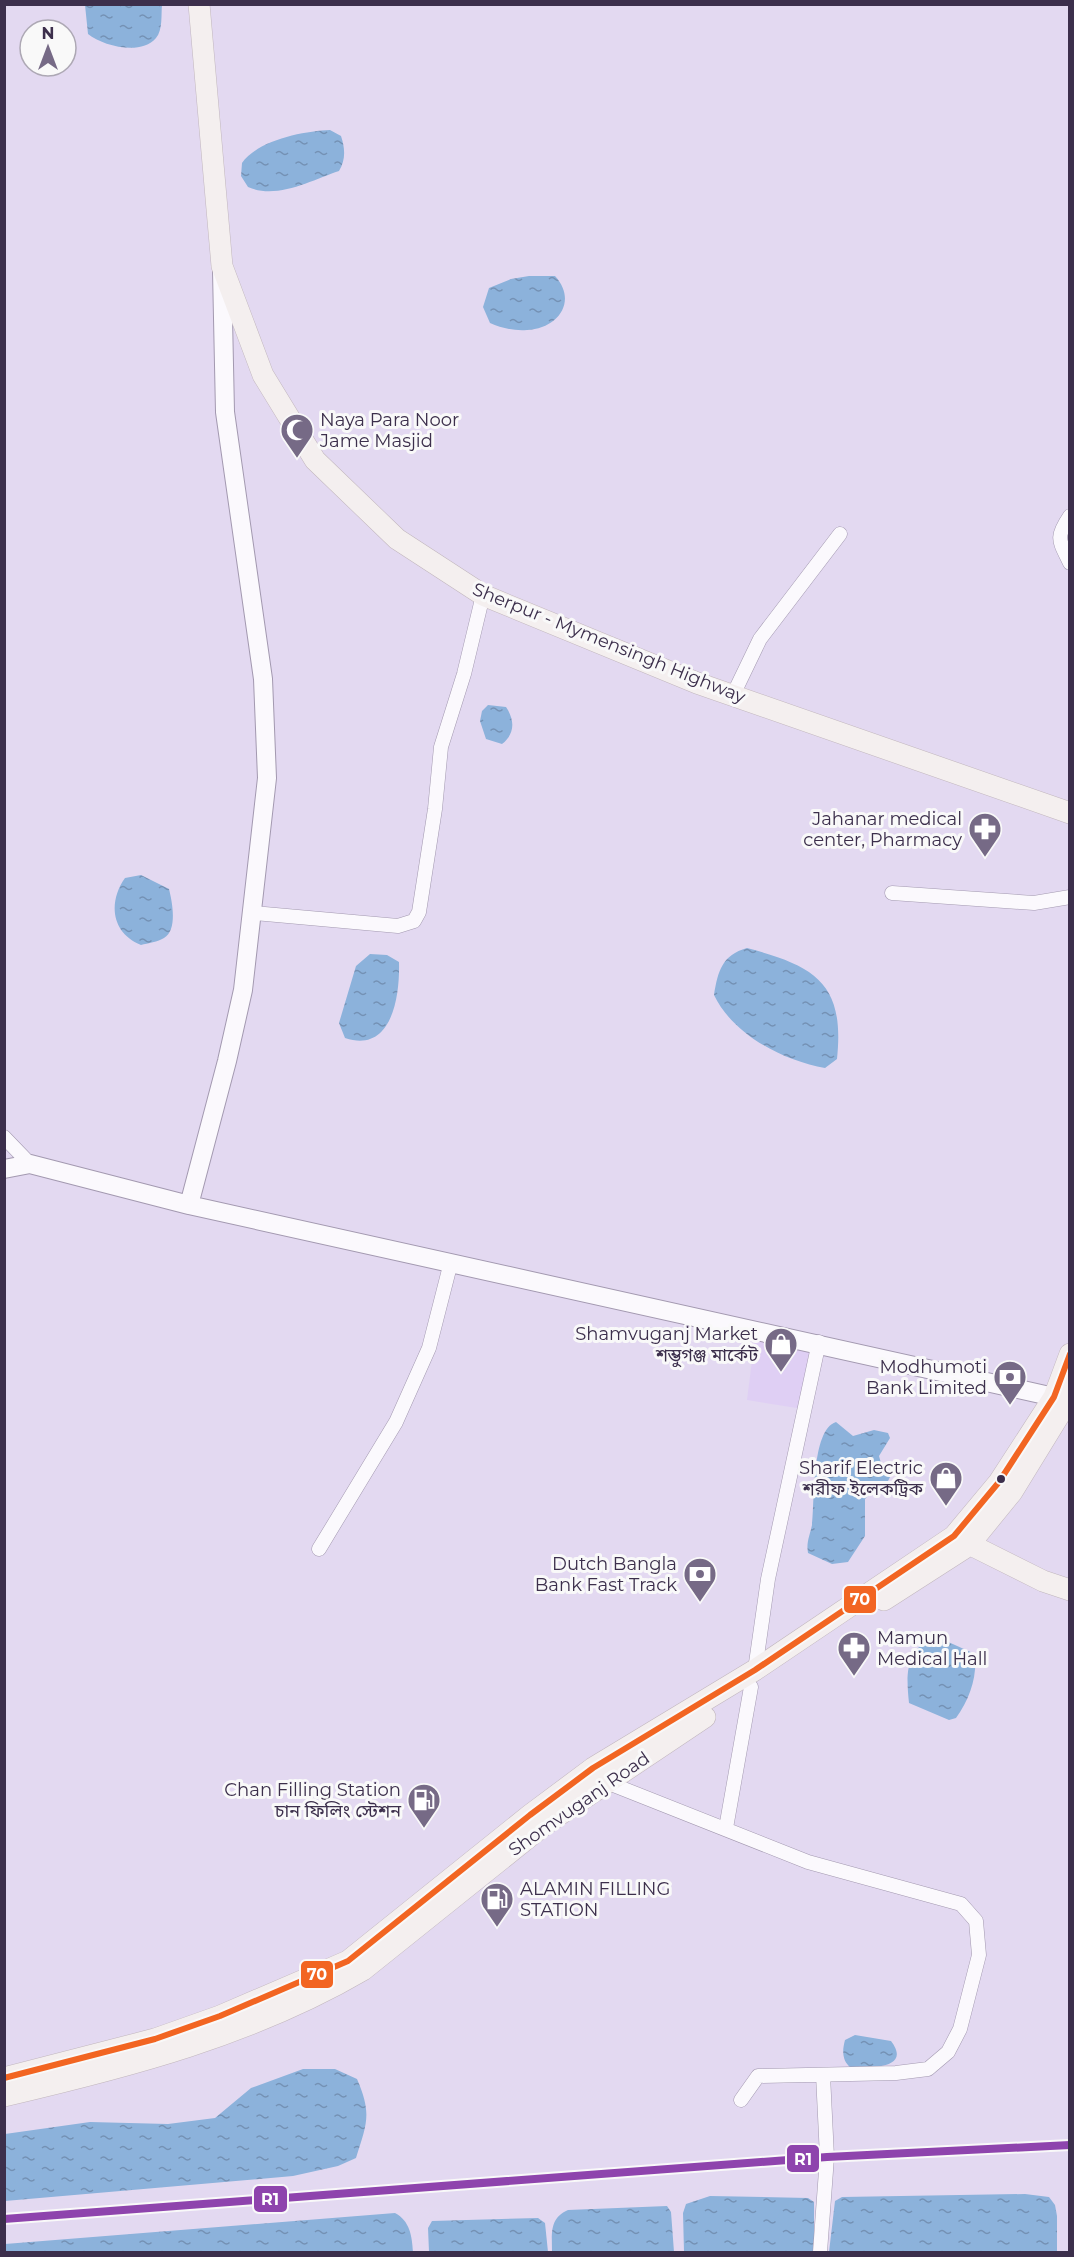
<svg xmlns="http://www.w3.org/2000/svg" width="1074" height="2257" viewBox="0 0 1074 2257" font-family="Montserrat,'Noto Sans Bengali',sans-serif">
<defs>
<pattern id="water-ripples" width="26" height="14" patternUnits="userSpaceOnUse" patternTransform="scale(1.5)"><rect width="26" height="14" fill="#8cb2db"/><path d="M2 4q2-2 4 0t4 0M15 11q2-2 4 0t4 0" fill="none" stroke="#7491b4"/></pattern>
</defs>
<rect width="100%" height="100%" fill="#e3d9f1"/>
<path fill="#dfcff4" d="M755,1337l61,7 -13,65 -56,-9z"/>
<path fill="url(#water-ripples)" d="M85,5h77c-1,9 1,25 -6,33 -15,18 -53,8 -68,-4z
M330,130l11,6c4,12 5,24 -2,35 -27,9 -62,29 -91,16l-7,-11 1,-13c16,-23 62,-32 88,-33z
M529,276h26c23,25 3,53 -28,54 -13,1 -26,-2 -37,-7l-7,-16 6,-19 22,-9z
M488,705l18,2c9,13 9,27 -4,37l-16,-5 -6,-18 2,-10z
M141,875l28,14c3,12 9,41 -5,49 -6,4 -16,5 -23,7 -30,-12 -33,-43 -16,-67z
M747,948c68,18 98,35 90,111l-12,9c-41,-7 -92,-33 -111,-73 4,-24 8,-40 33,-47z
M370,954l17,1 12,7c1,34 -7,92 -54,76l-6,-15 17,-57z
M836,1422l17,14 21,-6 14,3 2,5 -11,18 4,14 7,7 -5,10 -11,4 -9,8v37l-17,26 -16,2 -24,-11c-2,-11 2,-18 4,-28 3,-22 -1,-95 24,-103z
M935,1636l40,18c2,24 -5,44 -19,64l-7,2 -40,-17c-3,-29 -4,-53 26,-67z
M855,2035l36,6c22,29 -24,26 -40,27 -9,-7 -9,-17 -6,-28z
M303,2069h32l22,10c15,35 10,44 -1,79l-18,8 -45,10 -288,25v-67l85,-12 78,2 47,-6 36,-30z
M1025,2194l24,3 6,8 2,11v36h-228l6,-51 7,-4z
M710,2196l98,2 6,4v50h-130l-1,-39 3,-9z
M667,2206l4,6 3,40h-122c0,-18 -3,-34 16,-42z
M395,2213c15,8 17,23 18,39h-408v-8z
M538,2218l7,5 3,29h-119l-1,-24 4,-7z"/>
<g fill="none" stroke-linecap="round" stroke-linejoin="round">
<g stroke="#a399b0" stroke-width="15">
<path id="street" d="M1070,516c-15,22 -11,24 0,47
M733,695l27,-56 80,-105
M892,893l142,10 36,-6
M253,913l145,13 16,-5 5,-9 16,-103 6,-62 23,-73 19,-79
M4,1137l26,27
M319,1549l77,-127 33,-74 22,-86
M755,1670l13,-91 51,-237
M606,1782l202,80 153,42 15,17 3,34 -19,74 -12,23 -20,17 -32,4 -138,3 -17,24
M726,1828l25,-141
M820,2252l7,-95 -4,-82"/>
</g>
<g stroke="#a399b0" stroke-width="20">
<path id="secondary" d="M4,1169l26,-5 159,41 865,192
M189,1205l38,-144 16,-71 24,-212 -4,-99 -38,-267 -3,-141"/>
</g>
<g stroke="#c1b6bd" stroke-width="22">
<path id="primary" d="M199,4l23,262 41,109 52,85 82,79 86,56 214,88 373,130
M959,1539l84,42 27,9
M884,1600l84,-54 44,-54 51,-83 4,-13
M4,2078l151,-39 65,-23 128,-55 182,-146 63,-47 162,-98 199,-134 45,-54 55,-85 16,-43
M4,2096c124,-29 248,-61 359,-126l181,-145 161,-108"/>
</g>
<use href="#street" stroke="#fbf9fd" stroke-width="14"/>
<use href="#secondary" stroke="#fbf9fd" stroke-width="18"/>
<use href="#primary" stroke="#f4efef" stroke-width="21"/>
<g stroke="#f9f9f9" stroke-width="10">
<path id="bus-1" d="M4,2078l151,-39 65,-23 128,-55 182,-146 63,-47 162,-98 199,-134 45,-54 55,-85 16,-43"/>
</g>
<use href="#bus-1" stroke="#f26522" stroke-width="6"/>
<g stroke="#f9f9f9" stroke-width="12">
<path id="rail-1" d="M4,2219l823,-62 243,-12"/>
</g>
<use href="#rail-1" stroke="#8e44ad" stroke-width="8"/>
</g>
<defs>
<g id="mosque-pin" transform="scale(1.725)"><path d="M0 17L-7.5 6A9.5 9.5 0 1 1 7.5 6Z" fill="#766a86" stroke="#f9f9f9"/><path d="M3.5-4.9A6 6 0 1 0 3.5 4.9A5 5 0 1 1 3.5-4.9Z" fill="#fff"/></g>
<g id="pharmacy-pin" transform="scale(1.725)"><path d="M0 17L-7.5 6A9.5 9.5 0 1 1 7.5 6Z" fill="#766a86" stroke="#f9f9f9"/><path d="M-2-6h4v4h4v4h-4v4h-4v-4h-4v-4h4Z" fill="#fff"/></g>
<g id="shop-pin" transform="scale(1.725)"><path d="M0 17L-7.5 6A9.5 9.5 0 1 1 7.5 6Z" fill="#766a86" stroke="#f9f9f9"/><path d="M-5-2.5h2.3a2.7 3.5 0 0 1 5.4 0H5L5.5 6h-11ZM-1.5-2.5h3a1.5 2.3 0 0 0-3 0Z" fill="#fff"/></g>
<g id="bank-pin" transform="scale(1.725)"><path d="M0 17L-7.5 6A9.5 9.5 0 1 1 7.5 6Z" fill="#766a86" stroke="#f9f9f9"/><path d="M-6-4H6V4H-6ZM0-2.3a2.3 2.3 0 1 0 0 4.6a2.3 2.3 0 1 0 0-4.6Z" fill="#fff"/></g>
<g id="fuel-pin" transform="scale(1.725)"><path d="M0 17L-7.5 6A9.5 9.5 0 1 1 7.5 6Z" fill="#766a86" stroke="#f9f9f9"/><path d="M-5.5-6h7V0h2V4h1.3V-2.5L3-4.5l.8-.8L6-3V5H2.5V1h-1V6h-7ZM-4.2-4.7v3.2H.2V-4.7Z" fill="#fff"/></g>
</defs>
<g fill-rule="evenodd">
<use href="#mosque-pin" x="297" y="430"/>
<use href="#pharmacy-pin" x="985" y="829"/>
<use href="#shop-pin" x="781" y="1344"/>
<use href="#bank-pin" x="1010" y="1377"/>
<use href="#shop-pin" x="946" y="1478"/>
<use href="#bank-pin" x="700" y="1574"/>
<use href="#pharmacy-pin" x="854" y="1648"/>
<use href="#fuel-pin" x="424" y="1800"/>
<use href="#fuel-pin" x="497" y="1899"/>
</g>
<circle fill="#3c2f4c" stroke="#f9f9f9" stroke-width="2" cx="1001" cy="1479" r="5"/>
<g text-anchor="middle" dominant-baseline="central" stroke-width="6" stroke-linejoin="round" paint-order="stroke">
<g font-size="18" fill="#3c2f4c" stroke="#f9f9f9" text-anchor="end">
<text x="320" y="420" text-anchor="start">Naya Para Noor<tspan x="320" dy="21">Jame Masjid</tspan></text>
<text x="962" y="819">Jahanar medical<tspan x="962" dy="21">center, Pharmacy</tspan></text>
<text x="758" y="1334">Shamvuganj Market<tspan x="758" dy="21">শম্ভুগঞ্জ মার্কেট</tspan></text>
<text x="987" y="1367">Modhumoti<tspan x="987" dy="21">Bank Limited</tspan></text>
<text x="923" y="1468">Sharif Electric<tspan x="923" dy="21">শরীফ ইলেকট্রিক</tspan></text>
<text x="677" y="1564">Dutch Bangla<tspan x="677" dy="21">Bank Fast Track</tspan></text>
<text x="877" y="1638" text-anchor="start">Mamun<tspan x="877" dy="21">Medical Hall</tspan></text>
<text x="401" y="1790">Chan Filling Station<tspan x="401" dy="21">চান ফিলিং স্টেশন</tspan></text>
<text x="520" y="1889" text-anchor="start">ALAMIN FILLING<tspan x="520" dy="21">STATION</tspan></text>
</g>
<g font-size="18" fill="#3c2f4c" stroke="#f9f9f9">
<text transform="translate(609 643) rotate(22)">Sherpur - Mymensingh Highway</text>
<text transform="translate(579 1804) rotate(-35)">Shomvuganj Road</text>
</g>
</g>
<g stroke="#f9f9f9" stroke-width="2">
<rect x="843" y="1585" width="34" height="29" rx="6" fill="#f26522"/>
<rect x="300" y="1960" width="34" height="29" rx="6" fill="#f26522"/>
<rect x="786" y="2144" width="34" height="29" rx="6" fill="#8e44ad"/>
<rect x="253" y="2185" width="35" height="28" rx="6" fill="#8e44ad"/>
</g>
<g font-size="16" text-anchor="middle" font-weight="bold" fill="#fff">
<text x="860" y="1605">70</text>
<text x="317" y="1980">70</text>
<text x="803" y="2165">R1</text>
<text x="270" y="2205">R1</text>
</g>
<rect width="1074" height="2257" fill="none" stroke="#3c2f4c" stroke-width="12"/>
<g transform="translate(48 48)"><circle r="28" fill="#f9f9f9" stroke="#ada8b4" stroke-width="1.5"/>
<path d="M0-4.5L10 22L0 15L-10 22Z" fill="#766a86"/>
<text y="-9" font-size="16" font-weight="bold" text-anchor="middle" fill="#3c2f4c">N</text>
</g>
</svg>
